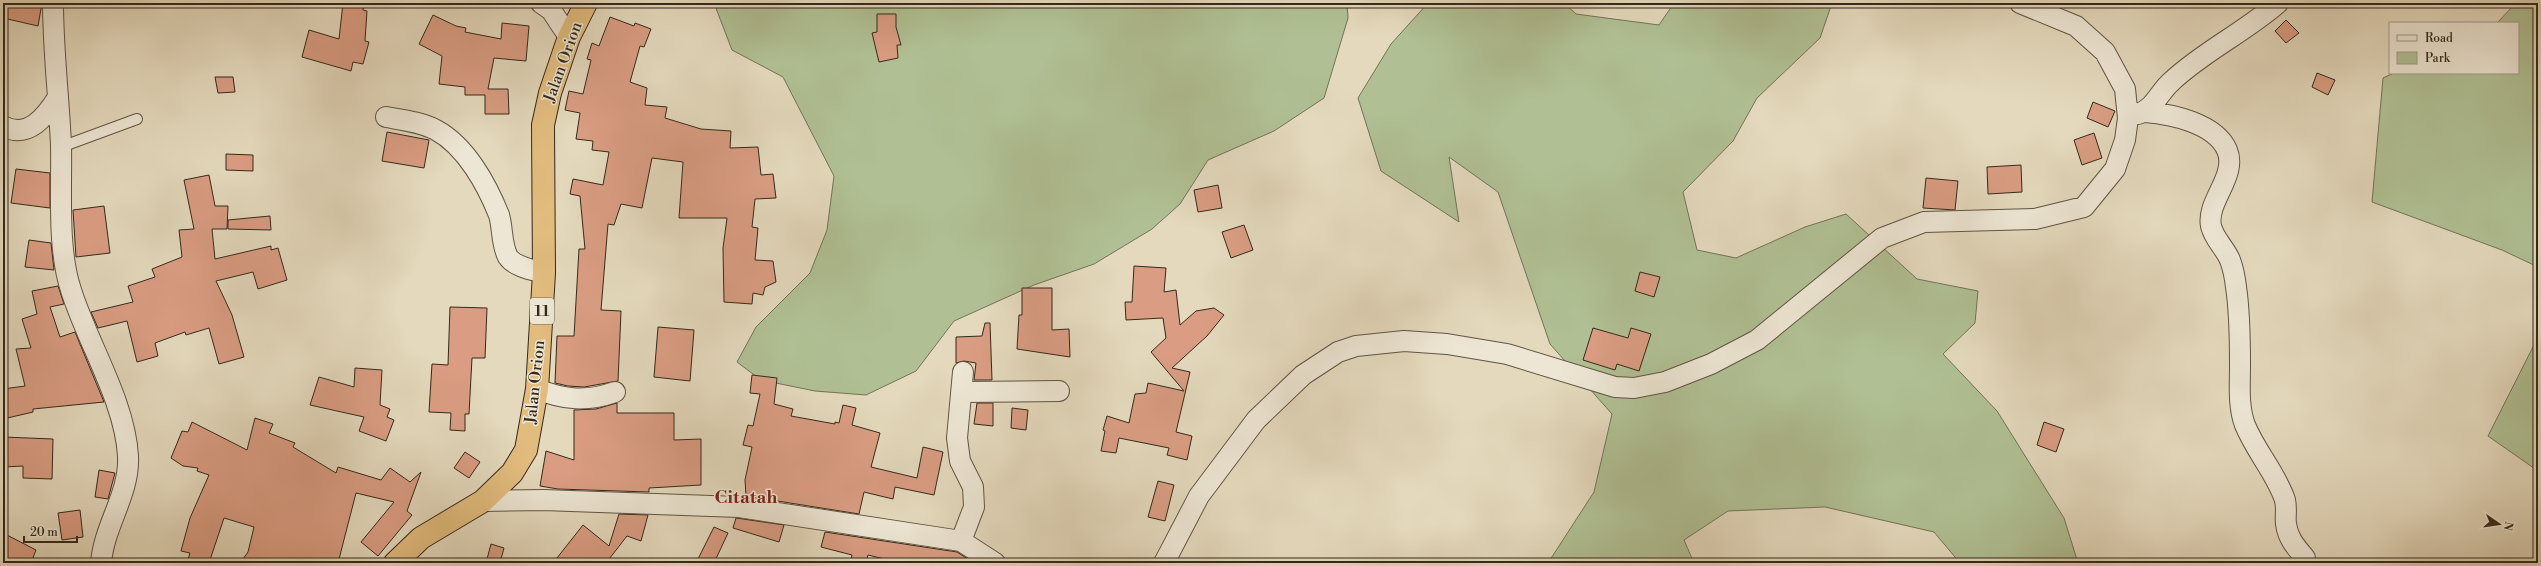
<svg xmlns="http://www.w3.org/2000/svg" width="2541" height="566" viewBox="0 0 2541 566" font-family="'Libre Bodoni',serif">
<rect width="100%" height="100%" fill="#e4d9bd"/>
<filter id="stains"><feTurbulence type="fractalNoise" baseFrequency=".005" numOctaves="4"/><feColorMatrix values="0 0 0 0 .2 0 0 0 0 .09 0 0 0 0 .02 0 0 0 .5 -.17"/></filter>
<radialGradient id="worn" r=".72"><stop offset=".6" stop-color="#630" stop-opacity="0"/><stop offset="1" stop-color="#630" stop-opacity=".3"/></radialGradient>
<path fill="#b0c094" stroke="#727457" d="M714,3h633l1,15 -24,80 -50,33 -66,29 -28,44 -28,25 -58,35 -60,21 -80,36 -38,50 -50,24 -51,-4 -54,-11 -24,-18 19,-35 54,-54 17,-43 7,-54 -51,-99 -51,-27z
M1428,3h136l12,11 83,11 15,-22h158l-12,35 -63,60 -24,43 -50,51 14,58 39,8 69,-31 41,-13 71,65 61,12 -3,32 -32,31 54,57 67,107 14,45h-118l-26,-31 -109,-25 -97,4 -44,29 10,23h-146l46,-71 18,-78 -62,-70 -52,-152 -49,-35 10,65 -78,-51 -23,-73 33,-54z
M2516,3h22v264l-36,-17 -130,-48 11,-124 11,-5h124v-50h-21z
M2538,337v134l-50,-35z"/>
<path fill="#da9d83" stroke="#34291a" d="M3,3h39l-4,23 -35,-8z
M343,3h21l-1,7 4,1 -2,30 4,1 -6,22 -10,-2 -2,9 -49,-14 7,-27 30,9z
M877,14h19v13l5,18h-4l1,13 -19,4 -7,-29 5,-1z
M433,15l23,11 10,2 -1,4 36,7 1,-16 27,3 -3,35 -32,-3 -6,31h20l1,25h-24v-19h-20v-8l-26,-3 3,-28 -23,-12z
M610,17l24,9 1,-3 16,6 -7,18 -4,-1 -10,36 17,6 -2,17 22,2 -2,11 36,11 30,2 -1,17 28,-1 3,28 12,-1 3,24 -21,1 -3,28 6,1 -3,32 18,1 3,21 -11,5 -2,8 -10,-2 -1,11 -28,-2 -1,-54 4,-30h-48l4,-56 -31,-4 -10,50 -21,-4 -7,21 -6,-1 -7,86 20,1 -3,70 -34,6 -16,-1 -13,-3 2,-47h17l5,-87h6l-5,-53 -10,-2 3,-15 30,6 6,-33 -17,-2 1,-9 -17,-2 4,-26 -15,-3 4,-19 14,3 8,-34 -4,-1 5,-16 7,3z
M2286,20l13,13 -13,10 -11,-12z
M2317,73l18,7 -7,15 -16,-8z
M215,77h18l2,15 -17,1z
M2093,102l22,9 -7,16 -21,-9z
M387,132l42,8 -5,28 -42,-7z
M2094,133l8,25 -20,7 -8,-25z
M226,154l27,1v16l-27,-1z
M2021,165l1,27 -34,2 -1,-27z
M16,169l34,4v35l-39,-5z
M209,175l6,31h13l-1,23h-15l3,30 56,-13v4l7,-2 9,32 -29,9 -5,-17 -37,9 16,34 12,42 -25,7 -10,-36 -23,7 -1,-3 -30,11 3,13 -21,6 -10,-41 -29,7 -7,-16 42,-10 -5,-16 27,-9 -3,-8 30,-12 -3,-27 15,-1 -10,-49z
M1926,178l32,3 -3,29 -32,-2z
M1218,185l4,23 -24,4 -4,-22z
M104,206l6,47 -34,4 -3,-47z
M270,216l1,14 -43,-1v-9z
M1244,225l9,25 -22,8 -9,-26z
M29,240l22,3 3,27 -29,-3z
M1134,266l32,2 -2,24 12,-2 4,35 16,-14 18,-3 10,7 -17,21 -35,32 18,4 -14,60 16,4 -5,24 -20,-5 2,-7 -50,-10 -3,15 -15,-2 4,-20 -2,-1 4,-14 22,7 6,-29 11,-1 2,-10 36,8 -33,-39 15,-14 -3,-20 -37,2 -1,-18h7z
M1640,272l20,5 -6,20 -19,-6z
M58,286l6,18 -14,3 10,30 15,-5 29,70 -71,7v3l-30,7v-30l22,-3 -9,-37 15,-1 -9,-29 15,-5 -5,-23z
M1022,288h30v42l17,-1 1,28 -53,-8 2,-34h3z
M450,307l37,1 -2,50h-13l-3,56h-4v17l-15,-1 1,-17 -22,-1 3,-48 16,1z
M985,323h5l2,57h-18l2,-17 -12,-2 -8,2v-26l26,-1z
M658,327l36,3 -4,51 -36,-4z
M1593,328l35,10 3,-10 20,6 -12,37 -22,-7 -2,6 -32,-10z
M355,368l27,2 -2,35 10,4 -3,8 7,3 -8,21 -27,-10 5,-14 -54,-12 9,-28 35,10z
M752,375l25,3 -3,26 19,5 -2,7 44,8v-2l4,1 4,-18 13,3 -4,17 28,8 -9,34 46,11 6,-31 20,5 -9,43 -39,-8 -2,12 -29,-7 -5,22 -113,-18 -1,-16 7,-33 -9,-2 5,-20 5,1 7,-32 -10,-1z
M617,403v10h57v27l27,-1v46l-52,3v4l-91,-3 -18,-3 6,-35 28,9v-50l22,-1z
M977,403h16v23l-19,-2z
M1012,408l16,2 -2,20 -15,-2z
M255,418l18,6 -4,9 26,10 -2,4 43,26 2,-6 43,13 9,-12 20,14 11,-10 -14,39 5,4 -34,41 -17,-14 33,-40 -38,-9 -18,70 -44,-2v2h-54l8,-11 6,-25 -30,-9 -15,45h-22l3,-10 -9,-2 9,-33 19,-43 -12,-4 1,-3 -15,-2 -12,-8 11,-27 6,1 4,-10 55,28z
M2044,422l20,7 -8,23 -19,-7z
M3,437l50,2 -1,40 -29,-1v-12l-20,1z
M465,452l15,10 -11,16 -15,-10z
M99,470l16,3 -7,26 -13,-2z
M1158,481l16,4 -9,36 -17,-4z
M80,510l3,27 -21,3 -4,-27z
M619,514l29,1 -7,26 -14,-5 -21,27h-53l30,-38 26,21z
M736,518l48,7 -5,17 -46,-14z
M714,527l14,6 -14,30h-18z
M825,532l132,20 17,11h-58l-12,-3 -4,3 -32,-8 -2,8h-16l2,-8 -31,-8z
M3,533l33,17 -5,13h-28z
M491,544l13,4 -4,15 -13,-4z"/>
<g fill="none" stroke-linecap="round" stroke-linejoin="round">
<g stroke="#605543" stroke-width="12">
<path id="lane" d="M61,147l76,-28"/>
</g>
<g stroke="#605543" stroke-width="22">
<path id="street" d="M53,3c0,47 6,95 8,142 1,44 -4,103 10,145 16,52 54,111 57,166 2,38 -24,69 -27,107
M541,3l10,7 18,27
M2145,112c26,2 70,11 82,38 11,26 -21,51 -16,76 3,13 14,22 19,34 3,8 5,18 6,27 4,26 4,52 4,78 0,20 -2,42 5,60 11,27 31,48 40,75 2,8 0,17 1,24 2,15 10,23 19,34
M2138,114c17,-6 21,-22 34,-33 32,-30 73,-49 106,-78
M386,117c17,3 35,5 50,13 30,16 51,55 63,85 4,13 2,29 9,42 7,10 25,13 36,16
M3,126c25,14 43,-10 55,-29
M537,389c27,11 50,13 78,3
M963,392l96,-1
M483,501l60,-1 196,7 222,34 34,22
M961,541l13,-34 -1,-20 -13,-26 -3,-23 6,-66
M1164,563l35,-67 57,-76 47,-45 35,-23 18,-6 48,-5 43,3 60,10 108,33 19,1 31,-6 46,-18 46,-24 125,-102 42,-16 111,-3 49,-12 31,-38 10,-29 3,-22 -3,-29 -20,-37 -29,-26 -56,-23"/>
</g>
<g stroke="#34291a" stroke-width="24">
<path id="highway" d="M395,563l26,-25 62,-37 29,-28 14,-23 11,-61 7,-116 -1,-148 7,-32 19,-56 17,-34"/>
</g>
<use href="#lane" stroke="#ede6d4" stroke-width="10"/>
<use href="#street" stroke="#ede6d4" stroke-width="20"/>
<use href="#highway" stroke="#e2bc7e" stroke-width="22"/>
</g>
<g text-anchor="middle" dominant-baseline="central" stroke-width="3" stroke-linejoin="round" paint-order="stroke">
<rect fill="#ede6d4" stroke="#6c6252" stroke-width="1" x="530" y="298" width="24" height="26" rx="3"/>
<g font-size="15" font-weight="bold" fill="#34291a">
<text x="542" y="311">11</text>
</g>
<g font-size="16" fill="#34291a" stroke="#ede6d4">
<text transform="translate(563 62) rotate(-70)">Jalan Orion</text>
<text transform="translate(535 382) rotate(-84)">Jalan Orion</text>
</g>
<g font-size="18" font-weight="bold" fill="#7a1f14" stroke="#ede6d4">
<text x="746" y="497">Citatah</text>
</g>
</g>
<rect width="2541" height="566" fill="none" stroke="#e4d9bd" stroke-width="16"/>
<rect x="4" y="4" width="2533" height="558" fill="none" stroke="#34291a" stroke-width="2"/>
<rect x="8" y="8" width="2525" height="550" fill="none" stroke="#34291a"/>
<rect x="2389" y="22" width="130" height="52" fill="#ede6d4" stroke="#a39a8a"/>
<rect x="2397" y="35" width="20" height="6" fill="#ede6d4" stroke="#a39a8a"/>
<text x="2425" y="42" font-size="12" fill="#34291a">Road</text>
<rect x="2397" y="52" width="20" height="12" fill="#b0c094" stroke="#a39a8a"/>
<text x="2425" y="62" font-size="12" fill="#34291a">Park</text>
<g transform="translate(2499 524) rotate(103)" stroke="#ede6d4" stroke-width="3" paint-order="stroke">
<path d="M0-3L7 15L0 10L-7 15Z" fill="#34291a"/>
<text y="-6" font-size="11" font-weight="bold" text-anchor="middle" fill="#34291a">N</text>
</g>
<path d="M24 536v6h53v-6" fill="none" stroke="#34291a" stroke-width="2"/>
<text x="30" y="536" font-size="12" fill="#34291a" stroke="#ede6d4" stroke-width="3" paint-order="stroke">20 m</text>
<rect width="100%" height="100%" filter="url(#stains)"/>
<rect width="100%" height="100%" fill="url(#worn)"/>
</svg>
